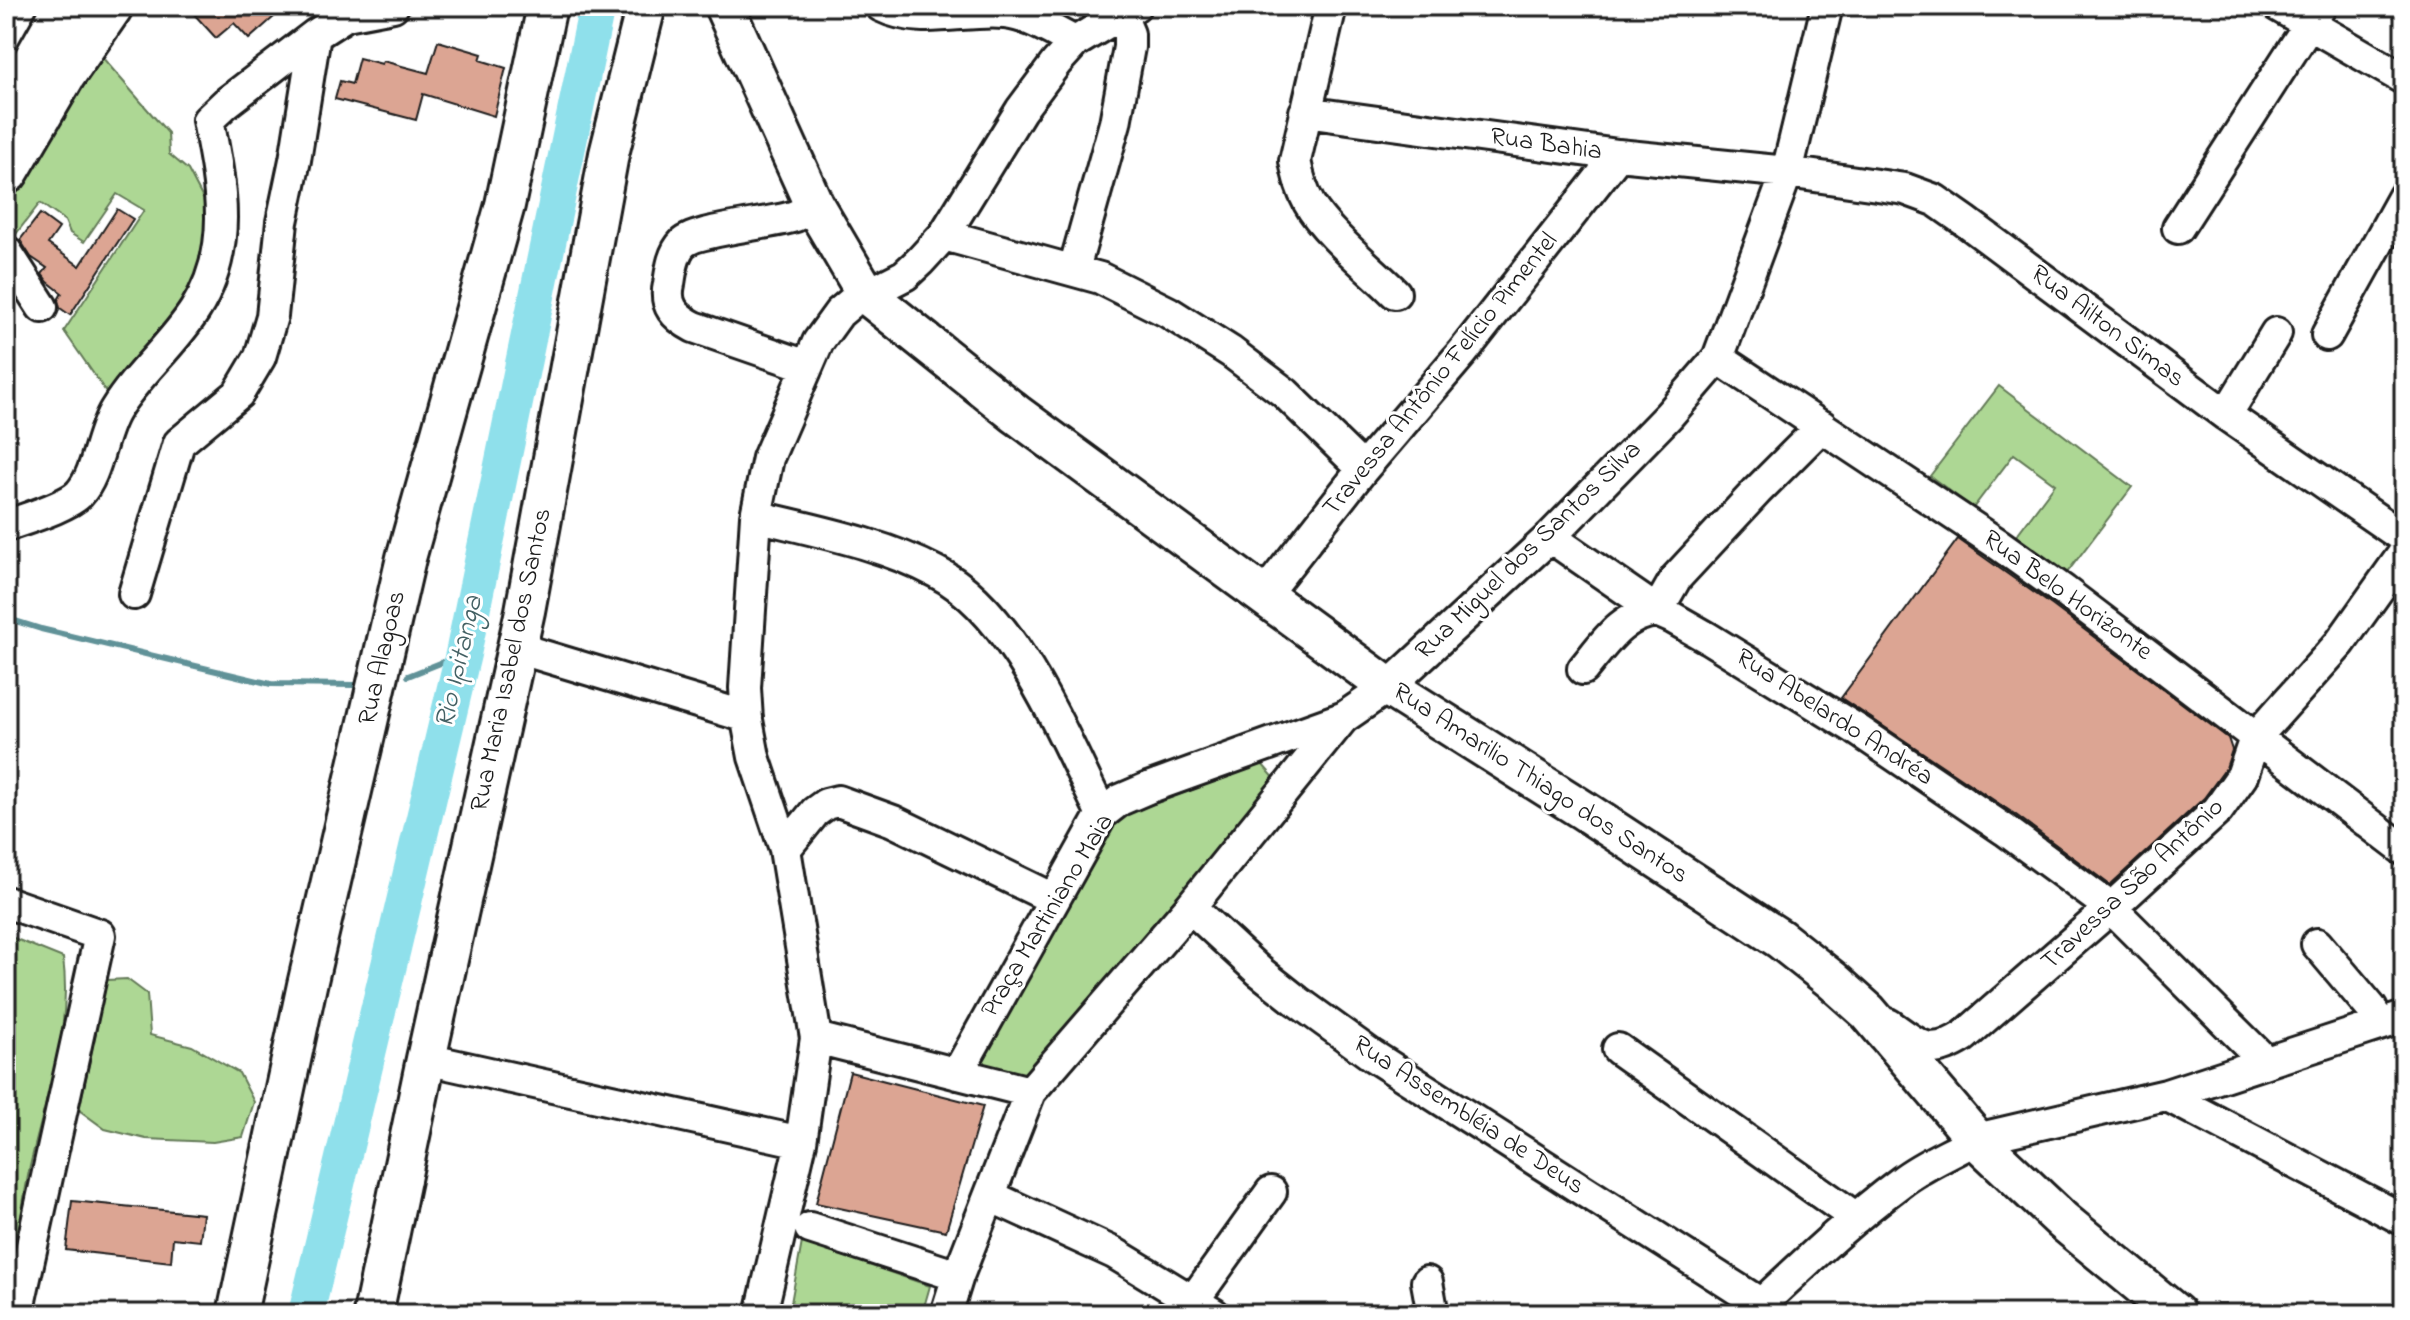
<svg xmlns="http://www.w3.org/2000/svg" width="2410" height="1320" viewBox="0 0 2410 1320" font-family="'Indie Flower',sans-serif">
<rect width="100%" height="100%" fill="#fff"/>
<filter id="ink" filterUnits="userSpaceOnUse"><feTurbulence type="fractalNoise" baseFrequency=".0125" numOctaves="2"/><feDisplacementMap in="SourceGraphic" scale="16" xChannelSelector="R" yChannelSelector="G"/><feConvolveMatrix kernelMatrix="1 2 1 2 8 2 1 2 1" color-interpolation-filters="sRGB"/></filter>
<g filter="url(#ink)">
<path fill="#add794" stroke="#647a58" stroke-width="2" d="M95,49l73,84 1,21 19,16 24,46 -6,50 -32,60 -63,73 -47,-68 80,-121 -27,-16 -33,48 -14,-9 -5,-12 -25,-18 -28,36 -6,-8v-37l45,-86z
M1999,386l133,101 -69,91 -50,-38 42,-56 -41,-30 -41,54 -43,-32z
M1262,764l15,17 -255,295 -61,-14 152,-243z
M6,935l57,23c10,74 -19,142 -34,213 -8,38 -11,78 -23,115z
M127,979l20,15 3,41 42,11 47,27 15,29 -11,35 -30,5 -67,-3 -41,-10 -26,-19 28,-130z
M802,1242l128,44 -8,28h-133z"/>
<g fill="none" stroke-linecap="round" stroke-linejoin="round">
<path stroke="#619298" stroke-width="6" d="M6,618l35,11 230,55 84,1
M408,676l55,-22"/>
<path stroke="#8fe0eb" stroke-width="36" d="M306,1314l157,-660 134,-648"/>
</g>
<path fill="#dca593" stroke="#1c1c1c" stroke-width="2" d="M201,6h63l10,11 -25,22 -15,-16 -18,15 -23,-25z
M438,41l44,13 -2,6 26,8 -12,48 -71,-22 -7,26 -81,-21 5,-18 12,3 7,-26 23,6 1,-3 45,12z
M117,209l16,10 -63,96 -10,-7 -2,-8 4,-7 -14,-11 -6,-8 5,-6 -16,-11 -11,-17 20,-26 19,14 -11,16 32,22z
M1958,539l95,67 175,132 4,12 -6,18 -22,30 -94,87 -94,-70 -175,-117z
M850,1072l133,34 -37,125 -130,-28z
M72,1201l131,13 -3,27 -27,-3 -2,24 -105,-12z"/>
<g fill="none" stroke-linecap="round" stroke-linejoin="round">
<g stroke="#1c1c1c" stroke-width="36">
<path id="minor" d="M881,6c40,20 83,3 124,7 24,2 49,19 70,29
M1331,6l-36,155c3,15 6,28 14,42 15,28 62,66 86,90
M2278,6l126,73
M1305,112l313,43 169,17 118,17 30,11 30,21 261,194 178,123
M2178,228l143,-222
M944,235l156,43 68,34 63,40 54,41 78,76
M6,251l36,56
M1074,269l41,-146 14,-76v-13l-8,-19
M2327,335l77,-139
M1718,358l280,186 66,47 340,259
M807,366l-113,-39c-19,-10 -30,-21 -25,-43 2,-14 4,-31 14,-41 14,-13 86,-19 109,-26 8,-2 15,-7 22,-12
M2226,415l50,-82
M756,516c60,15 125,27 180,56 79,40 127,165 166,242
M6,526c18,-7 60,-19 73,-32 19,-20 21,-60 36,-84 22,-36 57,-64 80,-100 39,-61 26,-124 13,-190l18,-17 89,-68 31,-20 47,-9
M1550,537l107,74 16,7 35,20 148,91 149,101 106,78 155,154
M134,594l45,-151 59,-49 22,-37 12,-41 10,-94 13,-62 20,-125
M1264,595l99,-126 100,-117 155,-197
M517,648l230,69
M1583,669c21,-25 39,-55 74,-58l19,-33 81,-87 65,-65
M785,849l30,-37 11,-8 12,-3 55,20 161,78
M6,902l94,33 -83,379
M1190,907l69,64 38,30 76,55 388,248
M2317,944l54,64 8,17
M1888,1024c31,21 40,35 76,12l147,-128 107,-98 24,-34 13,-38 85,-95 64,-90
M816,1038l214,54
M1618,1049l238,169
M426,1059l375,83
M957,1074l145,-260 18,-14 28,-12 194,-70
M2166,1095l238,125
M990,1196l124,57 100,61
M810,1228l148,48
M1427,1282l4,22 -2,10
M1193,1301l78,-109
M761,1314l40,-172 15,-104 -31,-189 -31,-92 -7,-37 -2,-32 11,-172 12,-58 50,-116 21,-29 13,-11 53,-27 15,-14 24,-26 77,-125 35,-47 19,-21 60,-36
M946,1314l12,-38 72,-184 160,-185 153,-189 45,-31 162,-150 119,-122 49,-57 69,-186 40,-166
M1753,1314l8,-10c45,-42 90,-85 140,-122 23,-18 50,-28 75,-43l190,-44 238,-78"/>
</g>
<g stroke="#1c1c1c" stroke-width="44">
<path id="major" d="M724,6l90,199 53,90 149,119 372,273 195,123 197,129 52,41 36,32 108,127 87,82 113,93
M237,1314l70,-329 99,-427 99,-353 42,-199
M373,1314l53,-255 99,-448 84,-457 37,-148"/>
</g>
<g stroke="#1c1c1c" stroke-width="50">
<path id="highway" d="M15,98l52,-92
M6,171l57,-97 47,-68"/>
</g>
<use href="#minor" stroke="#fff" stroke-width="30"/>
<use href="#major" stroke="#fff" stroke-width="38"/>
<use href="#highway" stroke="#fff" stroke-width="44"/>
</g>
</g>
<g text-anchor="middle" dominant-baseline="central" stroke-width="6" stroke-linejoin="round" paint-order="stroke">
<g font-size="26" fill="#1c1c1c" stroke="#fff">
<text transform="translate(1546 145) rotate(8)">Rua Bahia</text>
<text transform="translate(2107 327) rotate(37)">Rua Ailton Simas</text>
<text transform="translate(1441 375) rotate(-51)">Travessa Antônio Felício Pimentel</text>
<text transform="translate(1529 551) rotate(-44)">Rua Miguel dos Santos Silva</text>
<text transform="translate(2067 596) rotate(36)">Rua Belo Horizonte</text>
<text transform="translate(383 658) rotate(-77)">Rua Alagoas</text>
<text transform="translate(512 660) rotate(-78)">Rua Maria Isabel dos Santos</text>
<text transform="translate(1834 718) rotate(33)">Rua Abelardo Andréa</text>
<text transform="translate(1540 784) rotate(33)">Rua Amarilio Thiago dos Santos</text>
<text transform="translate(2133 885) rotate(-43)">Travessa São Antônio</text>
<text transform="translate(1048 916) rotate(-59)">Praça Martiniano Maia</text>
<text transform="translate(1468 1116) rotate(33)">Rua Assembléia de Deus</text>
</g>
<g font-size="28" font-style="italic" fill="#446164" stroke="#fff">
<text transform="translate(460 662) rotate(-77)">Rio Ipitanga</text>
</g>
</g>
<rect width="2410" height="1320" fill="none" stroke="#fff" stroke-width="32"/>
<rect x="16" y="16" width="2378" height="1288" fill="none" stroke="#1c1c1c" stroke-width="3" filter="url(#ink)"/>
</svg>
